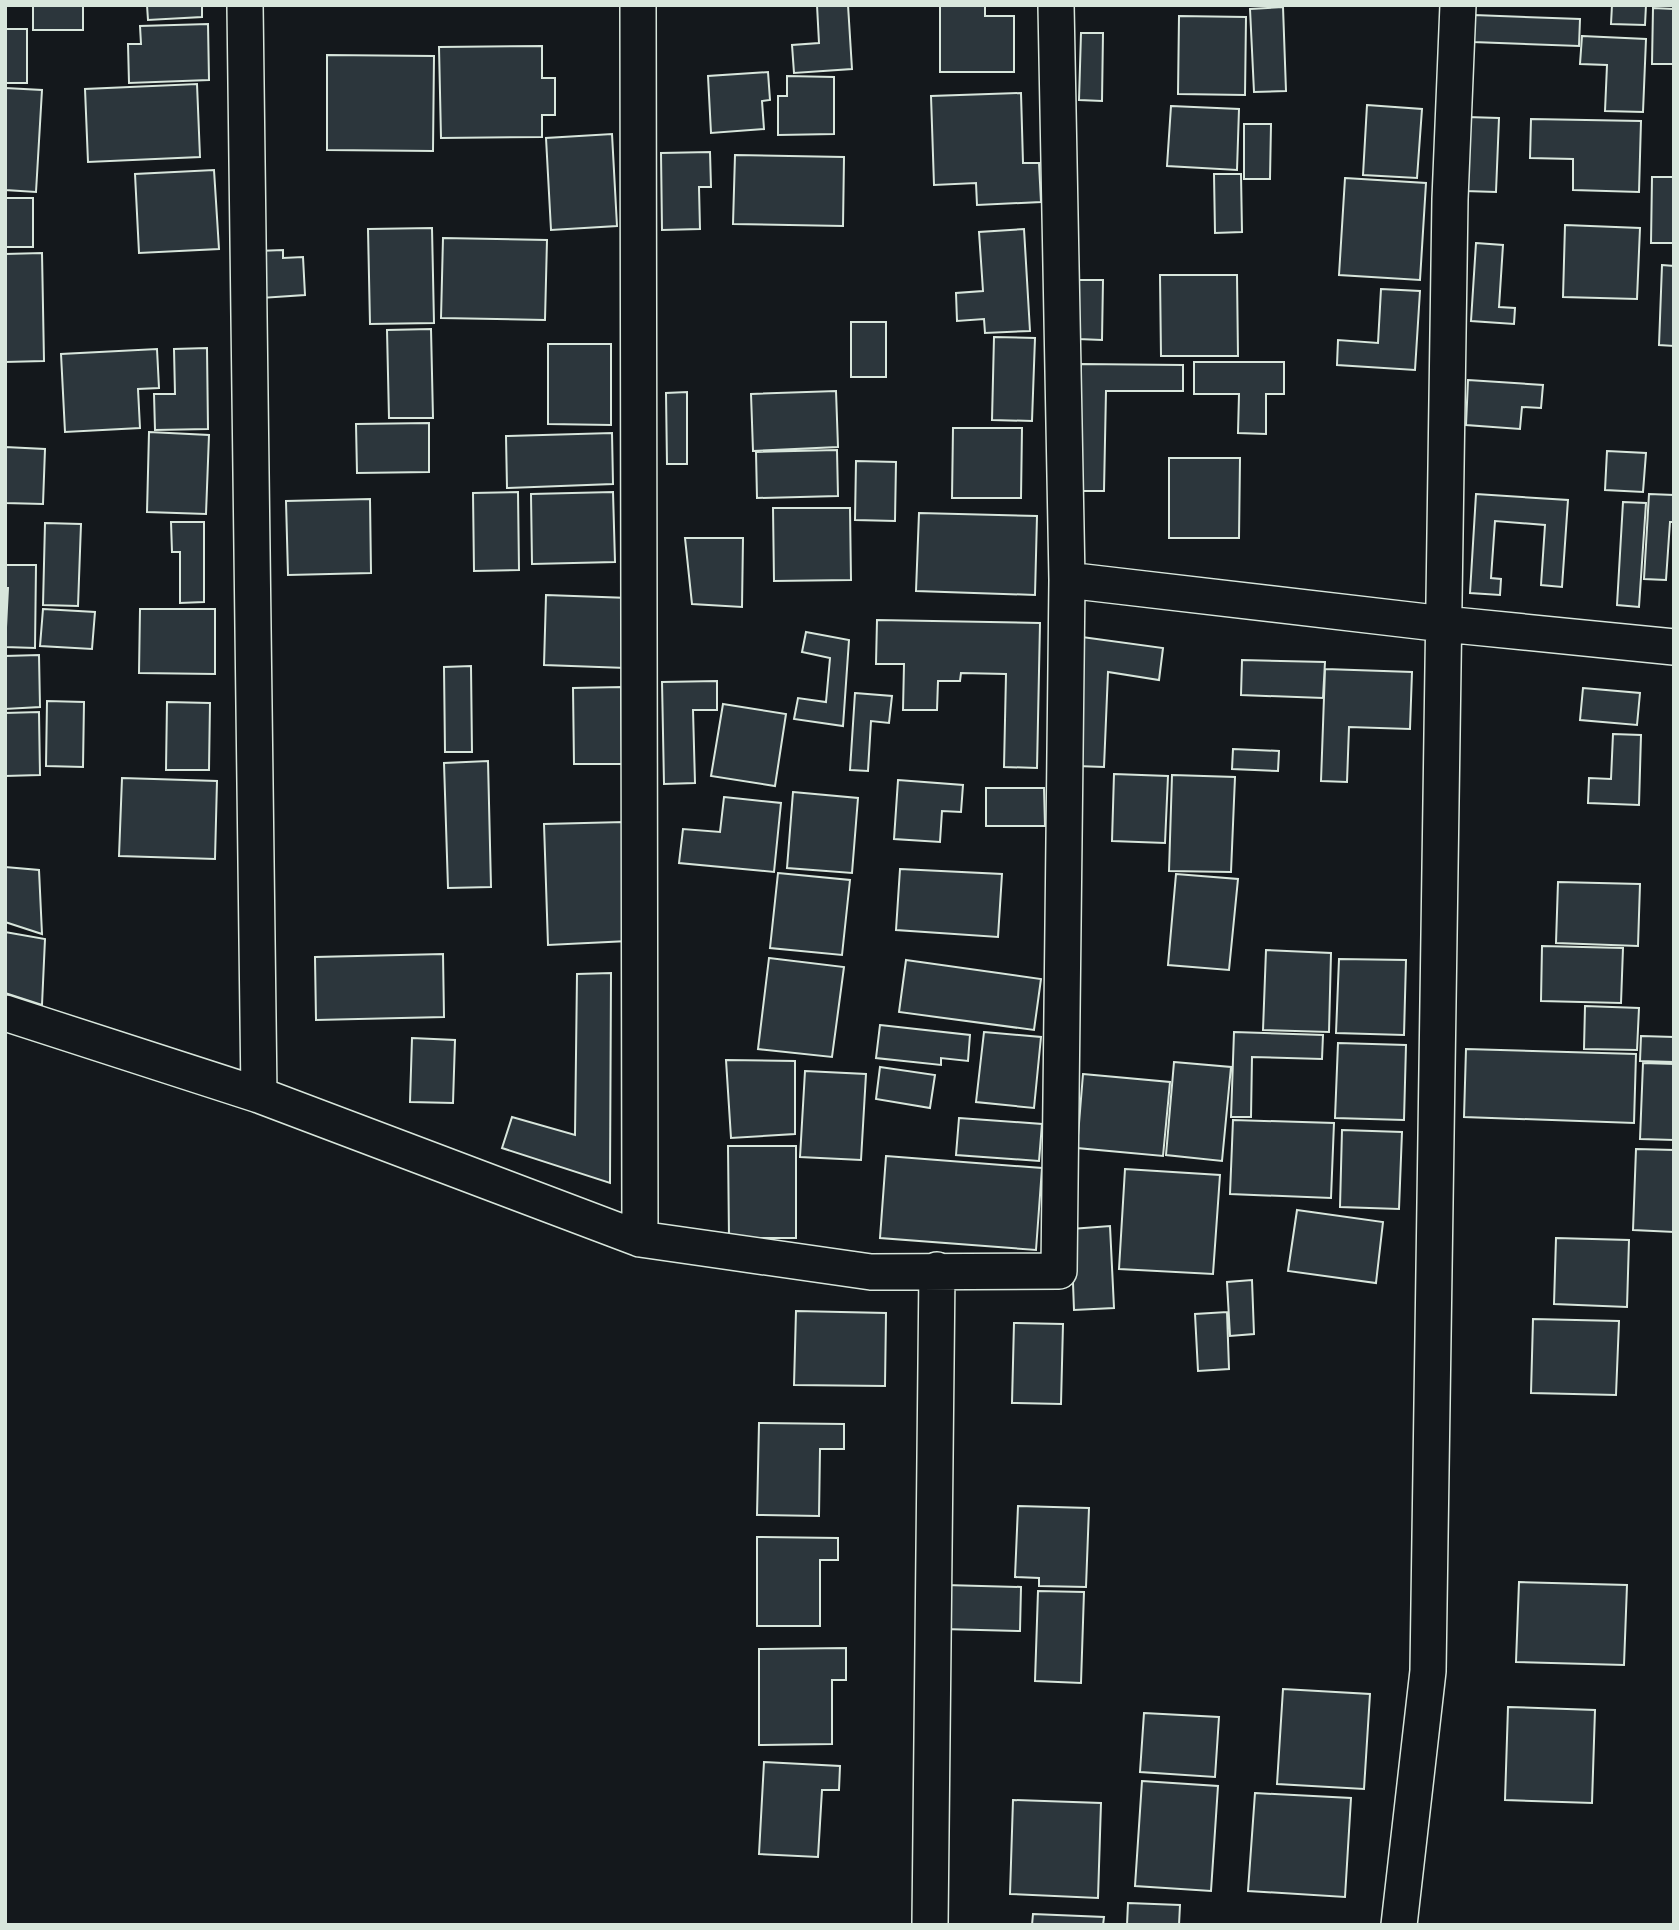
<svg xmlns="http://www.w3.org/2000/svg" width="1679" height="1930" viewBox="0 0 1679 1930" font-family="Georgia,serif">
<rect width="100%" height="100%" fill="#14181c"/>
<path fill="#2c363c" stroke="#d8e6dc" stroke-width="2" d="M33,5h50v25h-50z
M147,5h55v12l-54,3z
M817,5h31l4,64 -58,4 -2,-28 27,-2z
M940,5h45v11h29v56h-74z
M1612,5h34l-1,20 -34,-1z
M1283,7l3,84 -32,1 -4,-83z
M1653,8l21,1v55h-22z
M1474,15l106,4 -1,27 -106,-4z
M1179,16l67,1 -1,78 -67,-1z
M208,24l1,56 -80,3 -1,-39h13l-1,-18z
M5,29h22v54h-22z
M1081,33h22l-1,68 -23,-1z
M1582,36l64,3 -3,73 -38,-1 2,-46 -27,-1z
M542,46v32h13v37h-13v22l-101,1 -2,-91z
M327,55l107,1 -1,95 -106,-1z
M768,72l2,28 -8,1 2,28 -53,4 -3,-57z
M787,76l47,1v57l-56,1v-39h9z
M197,84l3,73 -112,5 -3,-73z
M5,88l37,2 -6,102 -31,-2z
M1021,93l2,70h16l2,39 -64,3 -1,-22 -42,2 -3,-89z
M1367,105l55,4 -5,69 -54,-3z
M1171,106l68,3 -2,61 -70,-4z
M1467,117l32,1 -3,74 -31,-1z
M1531,119l110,2 -2,71 -66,-2v-31l-43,-1z
M1244,124h27l-1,55h-26z
M612,134l5,92 -66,4 -5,-92z
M710,152l1,35h-12l1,42 -38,1 -1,-77z
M735,155l109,2 -1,69 -110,-2z
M214,170l5,79 -80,4 -4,-79z
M1214,174h27l1,58 -27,1z
M1652,177h22v66h-23z
M1345,178l81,5 -6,97 -81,-5z
M5,198h28v49h-28z
M1565,225l75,3 -3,71 -74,-2z
M432,228l2,95 -64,1 -2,-95z
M1024,229l6,102 -45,2 -1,-14 -27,2 -1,-28 27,-2 -4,-59z
M443,238l104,2 -2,80 -104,-2z
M1476,243l27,2 -4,62 16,1 -1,16 -43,-3z
M283,250v8l20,-1 2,38 -44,3 -3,-47z
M42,253l2,108 -39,1v-108z
M1662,265l12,1v80l-15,-1z
M1160,275h77l1,81h-77z
M1078,280h25l-1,60 -24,-1z
M1381,289l39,2 -5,79 -78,-5 1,-25 40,3z
M851,322h35v55h-35z
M431,329l2,89h-44l-2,-88z
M994,337l41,1 -3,83 -40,-1z
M548,344h63v81l-63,-1z
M207,348l1,81 -53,1 -1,-36h21l-1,-45z
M157,349l2,39 -21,1 2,39 -75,4 -4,-78z
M1194,362h90v32h-18v40l-28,-1 1,-39h-45z
M1081,364l102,1v26h-77l-2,100h-25z
M1468,380l75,5 -2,23 -19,-1 -2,22 -54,-4z
M836,391l2,56 -85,4 -2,-57z
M687,392v72h-20l-1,-71z
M429,423v49l-72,1 -1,-49z
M953,428h69l-1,70h-69z
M149,432l60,3 -3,79 -59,-2z
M612,433l1,51 -106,4 -1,-52z
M5,447l40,2 -2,55 -38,-1z
M837,450l1,46 -81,2 -1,-46z
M1607,451l39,2 -3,39 -38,-2z
M1169,458h71l-1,80h-70z
M856,461l40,1 -1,59 -40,-1z
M518,492l1,78 -45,1 -1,-78z
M613,492l2,70 -83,2 -1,-70z
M1476,494l92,6 -6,87 -21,-2 4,-60 -50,-4 -4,57 10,1 -1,16 -30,-2z
M1649,494l25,1v27h-4l-4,58 -22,-1z
M370,499l1,74 -83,2 -2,-74z
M1623,502l23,1 -7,104 -22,-2z
M773,508h77l1,72 -77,1z
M919,513l118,3 -2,79 -119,-4z
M171,522h33v80l-24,1v-51h-8z
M45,523l36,1 -3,82 -35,-1z
M685,538h58l-1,69 -50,-3z
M5,565h31l-1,83 -30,-1 3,-59h-3z
M546,595l83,3 -3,70 -82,-3z
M43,609l52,3 -3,37 -52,-3z
M140,609h75v65l-76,-1z
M877,620l163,3 -3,145 -33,-1 2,-93 -45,-1 -1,8h-22l-1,29h-34l1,-46h-28z
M806,632l43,8 -6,86 -49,-7 4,-21 28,4 4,-44 -28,-6z
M1082,637l81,11 -4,32 -51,-8 -4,95 -27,-1z
M39,655l1,52 -35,2v-53z
M1242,660l83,2 -2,36 -82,-3z
M471,666l1,86h-27l-1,-85z
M1325,669l87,3 -2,57 -61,-2 -2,55 -26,-1z
M717,681v29h-24l2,73 -31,1 -2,-102z
M621,687l1,77h-48l-1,-76z
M1583,688l57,5 -3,32 -57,-5z
M855,693l37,3 -3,27 -18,-2 -3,50 -18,-1z
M47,701l37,1 -1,65 -37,-1z
M167,702l43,1 -1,67h-43z
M723,704l63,10 -11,72 -64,-10z
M39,712l1,63 -35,1v-63z
M1613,734l28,1 -2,70 -51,-2 1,-25 22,1z
M1233,749l46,2 -1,20 -46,-2z
M488,761l3,126 -43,1 -4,-125z
M1114,774l54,2 -3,67 -53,-2z
M1172,775l63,2 -4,95 -62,-1z
M122,778l95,3 -2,78 -96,-3z
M898,780l65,5 -2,27 -19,-1 -2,31 -46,-3z
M986,788h58l1,38h-59z
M793,792l65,6 -6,75 -65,-5z
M724,797l57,6 -7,69 -95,-9 4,-34 37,3z
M624,822l4,119 -80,4 -4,-121z
M5,867l34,3 3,64 -37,-12z
M900,869l102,5 -4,63 -102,-7z
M778,873l72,7 -8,75 -72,-7z
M1176,874l62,5 -9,91 -61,-5z
M1558,882l82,2 -2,62 -82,-3z
M5,932l40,7 -3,66 -37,-12z
M1542,946l81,2 -2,55 -80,-2z
M1266,950l65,3 -2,79 -66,-2z
M443,954l1,63 -128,3 -1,-63z
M769,958l75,9 -12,90 -74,-8z
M1339,959l67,1 -2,75 -68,-2z
M906,960l135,19 -7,51 -135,-18z
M611,973l-1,210 -108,-35 10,-31 63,18 2,-161z
M1585,1006l54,2 -2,42 -53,-1z
M880,1025l90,10 -2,26 -27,-3v7l-65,-7z
M984,1032l57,5 -7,71 -58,-6z
M1234,1032l89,3 -1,24 -70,-2 -1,60h-20z
M1641,1036l33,1v25l-34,-1z
M412,1038l43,2 -2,63 -43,-1z
M1338,1043l68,2 -2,75 -69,-2z
M1466,1049l170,5 -2,69 -170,-6z
M726,1060l69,1v73l-64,4z
M1174,1062l57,5 -9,94 -56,-6z
M1643,1063l31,1v76l-34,-1z
M880,1067l55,8 -5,33 -54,-9z
M805,1071l61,3 -5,86 -61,-3z
M1083,1074l87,8 -7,74 -86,-8z
M959,1118l83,6 -3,37 -83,-6z
M1233,1120l101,3 -3,75 -101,-4z
M1342,1130l60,2 -3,77 -59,-2z
M728,1146h68v92h-67z
M1636,1149l38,1v82l-41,-2z
M886,1156l156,12 -6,82 -156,-12z
M1125,1169l95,6 -7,99 -94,-5z
M1297,1210l86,12 -7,61 -88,-12z
M1110,1226l4,82 -40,2 -3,-81z
M1556,1238l73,2 -2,67 -73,-3z
M1252,1280l2,54 -24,2 -3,-54z
M796,1311l90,2 -1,73 -91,-1z
M1227,1312l2,57 -31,2 -3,-57z
M1533,1319l86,2 -3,74 -85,-2z
M1014,1323l49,1 -2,80 -49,-1z
M759,1423l85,1v25h-24l-1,67 -62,-1z
M1018,1506l71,2 -3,79 -47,-1v-8l-24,-1z
M757,1537l81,1v22h-18v66h-63z
M1519,1582l108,3 -3,80 -108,-3z
M945,1585l76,2 -1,44 -77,-2z
M1038,1591l46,1 -3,91 -46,-2z
M846,1648v32h-14v64l-73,1v-96z
M1283,1689l87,5 -6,95 -87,-5z
M1508,1707l87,3 -3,93 -87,-3z
M1144,1713l75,4 -4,60 -75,-5z
M764,1762l76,4 -1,24h-17l-4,67 -59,-3z
M1142,1781l76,5 -7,105 -76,-5z
M1255,1793l96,5 -6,99 -97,-6z
M1013,1800l88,3 -3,95 -88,-4z
M1128,1903l52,2 -1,20h-52z
M1033,1914l71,3 -1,8h-71z"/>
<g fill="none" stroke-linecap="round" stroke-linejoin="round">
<g stroke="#d8e6dc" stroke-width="38">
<path id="minor" d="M245,5l14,1090
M638,5l2,1234
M1067,580l377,44 230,23
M5,1013l254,82 381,144 231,33 188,-1 8,-691 -11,-575
M930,1925l7,-655
M1399,1925l29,-254 22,-1472 8,-194"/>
</g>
<use href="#minor" stroke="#14181c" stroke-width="35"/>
</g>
<rect width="1679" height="1930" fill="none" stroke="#d8e6dc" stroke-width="14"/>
</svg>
